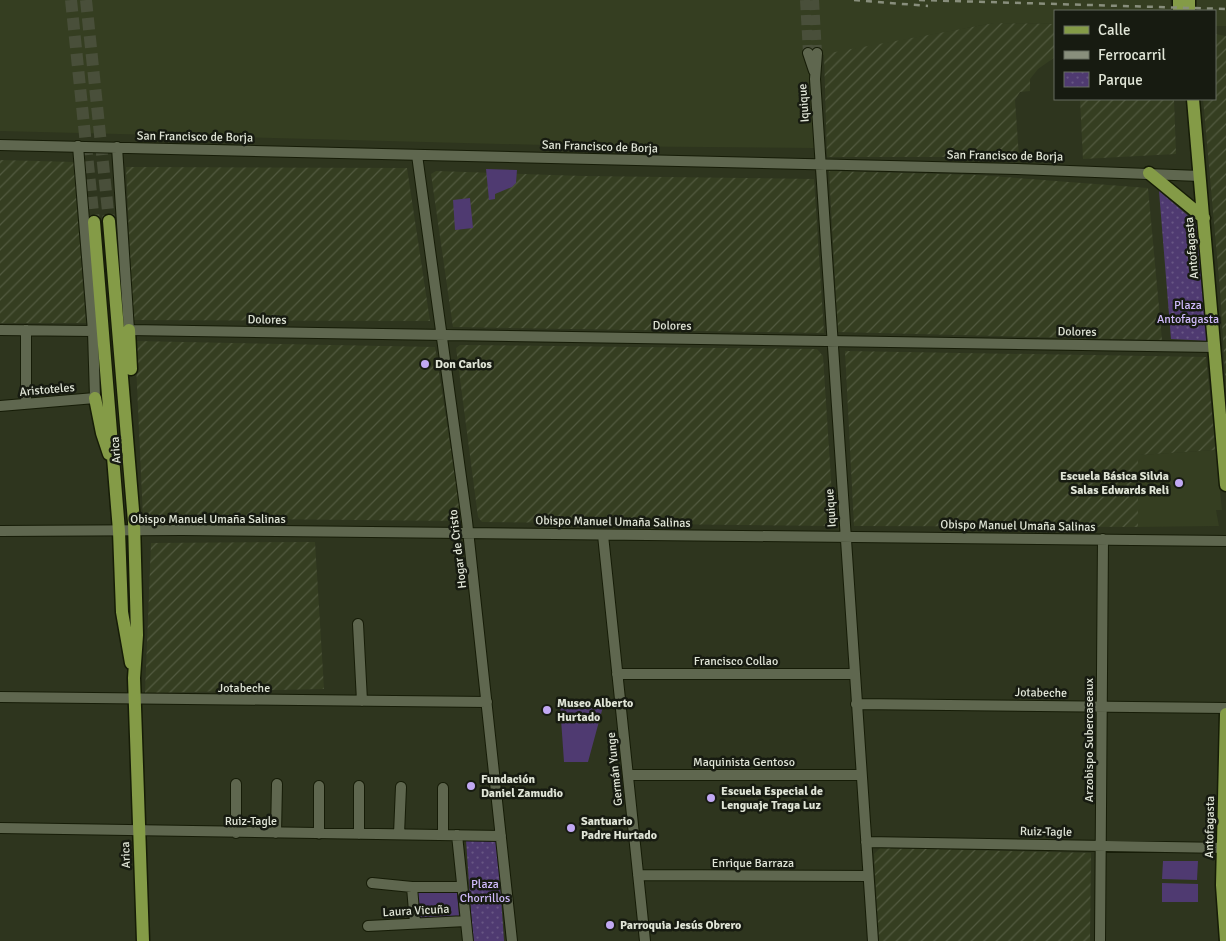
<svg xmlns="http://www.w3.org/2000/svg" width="1226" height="941" viewBox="0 0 1226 941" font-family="Signika,sans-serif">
<defs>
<pattern id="industrial-furrows" width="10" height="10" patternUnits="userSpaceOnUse" patternTransform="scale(1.25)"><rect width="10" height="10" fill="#353e21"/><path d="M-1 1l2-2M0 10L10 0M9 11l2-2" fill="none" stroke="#525a40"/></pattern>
<pattern id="park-dots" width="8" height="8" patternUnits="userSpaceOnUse" patternTransform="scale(1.25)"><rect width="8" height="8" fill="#4f3a71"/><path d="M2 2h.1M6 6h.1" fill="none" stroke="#685684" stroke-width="1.8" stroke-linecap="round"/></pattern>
</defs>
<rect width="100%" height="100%" fill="#2e351e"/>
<path fill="#353e21" d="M0,0h1170l1,11h-116v13l-61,-1 -182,34 2,91 -233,-2 -581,-15z
M1195,0h31v26h-11v-15h-20z
M1216,450l6,60h-6l3,16 -81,1v-72z"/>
<path fill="url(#industrial-furrows)" d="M994,23l61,1v33l-17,12 -8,10v12l-10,1 -5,8 4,57h-192l-3,-103z
M1215,34l11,2v353l-6,-99 -17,-191h12z
M1080,99h94l2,55 -93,5z
M0,160l74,2 12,161h-86z
M126,167l281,1 23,153 -297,-1z
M436,171l147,5 231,3 10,154 -371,-6 -22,-153z
M829,171l149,4 170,13 14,152 -324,-8z
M135,341l300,6 27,174 -319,-3z
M460,345l357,4 6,7 11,170 -352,-4 -4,-5 -22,-169z
M845,351l361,6 10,93 -78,5v72l-284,-1z
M315,542l9,147 -179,4 6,-150z
M880,848l211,5 -1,88h-211l-5,-87z"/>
<path fill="#4f3a71" d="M486,169l31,1 -1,13 -4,4 -17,7v5l-6,1z
M470,198l3,30 -18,2 -2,-30z
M604,703l-16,59h-24l-4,-57z
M1163,861h35l-1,19 -35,-1z
M1162,883l36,1v18h-36z
M457,890l2,26 -42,3 -2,-28z"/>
<path fill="url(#park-dots)" d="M1159,191l40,34 11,116 -39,-2z
M466,840h31l7,101h-31z"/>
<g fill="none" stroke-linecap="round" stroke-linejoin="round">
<path stroke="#494f3a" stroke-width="10" stroke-dasharray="10 5" stroke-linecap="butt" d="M805,0l3,53
M814,0l3,53"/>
<path stroke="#494f3a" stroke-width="12" stroke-dasharray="12 6" stroke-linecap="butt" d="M71,0l23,222
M86,0l23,221"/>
<g stroke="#161c07" stroke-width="12">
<path id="minor" d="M808,53l6,18
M817,53l-2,26 58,862
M0,145l1017,24 183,7
M117,147l12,183 1086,17
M417,155l50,366 45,420
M0,330l93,1
M26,330v74
M0,406l95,-8 -2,-67 -15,-185
M0,531l182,-1 1044,11
M603,535l42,406
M358,624l4,77
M617,674h237
M0,697l487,5
M856,704l370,4
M628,775h233
M0,828l501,8
M236,833v-49
M276,833l1,-49
M319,834v-48
M359,834v-48
M399,834l2,-47
M443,835v-47
M457,835l11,106
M866,842l360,6
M638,875l230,1
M372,883l40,4h50
M412,887l3,36
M368,926l98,-5
M1100,941l3,-402"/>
</g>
<g stroke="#161c07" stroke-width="15">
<path id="major" d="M1189,0v11
M1179,11v-11
M1193,99l33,386
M1149,173l55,45
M109,221l25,301 3,113 -3,43 9,263
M94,222l25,309 3,81 9,51
M129,330l2,39
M95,398l7,35 7,21
M1226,941l-4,-56 4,-171"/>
</g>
<use href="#minor" stroke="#5f674f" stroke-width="10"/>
<use href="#major" stroke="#849b47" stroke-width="12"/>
<path stroke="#888e7c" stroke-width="2.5" stroke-dasharray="6 6" stroke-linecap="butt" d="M854,0l74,6
M919,0l307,9"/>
</g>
<g fill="#c1a8f3" stroke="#171b11" stroke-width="2">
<circle cx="425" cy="364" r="5"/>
<circle cx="1179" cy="483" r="5"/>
<circle cx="547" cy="710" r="5"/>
<circle cx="471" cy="786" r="5"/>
<circle cx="711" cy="798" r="5"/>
<circle cx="571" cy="828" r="5"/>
<circle cx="610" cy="925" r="5"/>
</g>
<g text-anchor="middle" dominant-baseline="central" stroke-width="5" stroke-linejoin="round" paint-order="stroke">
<g font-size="12" fill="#e0e5d7" stroke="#171b11">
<text transform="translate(804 103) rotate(-94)">Iquique</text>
<text transform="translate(195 137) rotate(1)">San Francisco de Borja</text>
<text transform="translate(600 147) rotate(2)">San Francisco de Borja</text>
<text transform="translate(1005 156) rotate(1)">San Francisco de Borja</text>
<text transform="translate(1192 248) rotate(-95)">Antofagasta</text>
<text transform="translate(267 320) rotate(1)">Dolores</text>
<text transform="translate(672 326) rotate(1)">Dolores</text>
<text transform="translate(1077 332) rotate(1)">Dolores</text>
<text transform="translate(47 390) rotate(-5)">Aristoteles</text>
<text transform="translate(116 450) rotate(-94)">Arica</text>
<text transform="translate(831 508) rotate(-94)">Iquique</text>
<text x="208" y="519">Obispo Manuel Umaña Salinas</text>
<text transform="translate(613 522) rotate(1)">Obispo Manuel Umaña Salinas</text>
<text transform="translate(1018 526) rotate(1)">Obispo Manuel Umaña Salinas</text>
<text transform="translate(458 549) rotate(-97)">Hogar de Cristo</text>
<text x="736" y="661">Francisco Collao</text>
<text x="244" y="688">Jotabeche</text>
<text transform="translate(1041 693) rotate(1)">Jotabeche</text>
<text transform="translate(1089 740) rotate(-90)">Arzobispo Subercaseaux</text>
<text x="744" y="762">Maquinista Gentoso</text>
<text transform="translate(615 769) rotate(-96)">Germán Yunge</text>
<text x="251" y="821">Ruiz-Tagle</text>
<text transform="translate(1210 827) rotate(-89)">Antofagasta</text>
<text transform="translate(1046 832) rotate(1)">Ruiz-Tagle</text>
<text transform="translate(126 855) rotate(-92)">Arica</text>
<text x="753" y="863">Enrique Barraza</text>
<text transform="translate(416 911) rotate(-3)">Laura Vicuña</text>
</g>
<g font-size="12" fill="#cfbafb" stroke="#171b11">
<text x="1188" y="305">Plaza<tspan x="1188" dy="14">Antofagasta</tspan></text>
<text x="485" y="884">Plaza<tspan x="485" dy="14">Chorrillos</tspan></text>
</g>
<g font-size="12" font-weight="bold" fill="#e0e5d7" stroke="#171b11" text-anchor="start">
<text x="435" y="364">Don Carlos</text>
<text x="1169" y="476" text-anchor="end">Escuela Básica Silvia<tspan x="1169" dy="14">Salas Edwards Reli</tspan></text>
<text x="557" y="703">Museo Alberto<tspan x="557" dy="14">Hurtado</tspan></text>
<text x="481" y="779">Fundación<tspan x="481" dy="14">Daniel Zamudio</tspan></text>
<text x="721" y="791">Escuela Especial de<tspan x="721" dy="14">Lenguaje Traga Luz</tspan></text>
<text x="581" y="821">Santuario<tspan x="581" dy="14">Padre Hurtado</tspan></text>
<text x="620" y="925">Parroquia Jesús Obrero</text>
</g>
</g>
<rect x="1054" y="10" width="162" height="90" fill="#171b11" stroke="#676c60"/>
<rect x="1064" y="26" width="25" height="8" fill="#849b47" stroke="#676c60"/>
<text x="1098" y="35" font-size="15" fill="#e0e5d7">Calle</text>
<rect x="1064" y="51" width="25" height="8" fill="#888e7c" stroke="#676c60"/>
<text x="1098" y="60" font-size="15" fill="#e0e5d7">Ferrocarril</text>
<rect x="1064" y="72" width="25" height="15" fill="url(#park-dots)" stroke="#676c60"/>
<text x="1098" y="85" font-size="15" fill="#e0e5d7">Parque</text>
</svg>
